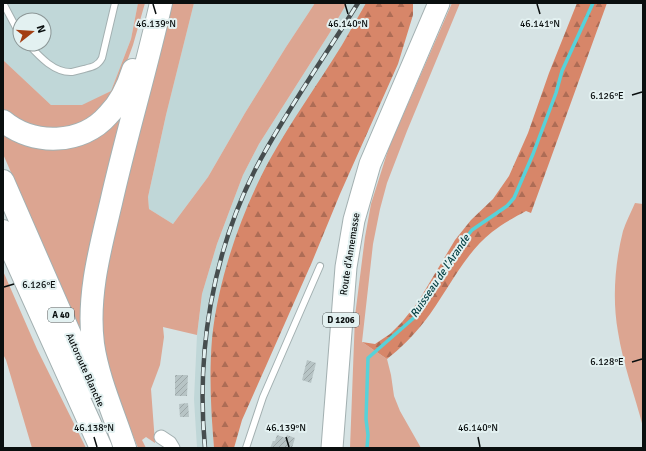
<svg xmlns="http://www.w3.org/2000/svg" width="646" height="451" viewBox="0 0 646 451" font-family="Signika,sans-serif">
<defs>
<pattern id="forest-firs" width="22" height="20" patternUnits="userSpaceOnUse"><rect width="22" height="20" fill="#d78669"/><path d="M5 1l3.5 6h-7zM16 11l3.5 6h-7z" fill="#ad6c55"/></pattern>
<pattern id="building-hatch" width="6" height="6" patternUnits="userSpaceOnUse"><rect width="6" height="6" fill="#b7c4c5"/><path d="M-1 1l2-2M0 6l6-6M5 7l2-2" fill="none" stroke="#9ca7a8"/></pattern>
</defs>
<rect width="100%" height="100%" fill="#d6e3e4"/>
<path fill="#c0d7d8" fill-rule="evenodd" d="M3,3h135l-7,36 -20,52 -29,15 -31,-1 -48,-45zM20,20h24v24h-24z
M194,3h121l-29,44 -41,66 -37,64 -35,47 -24,-15 -1,-12 18,-82z
M347,3h19l-24,42 -130,379 2,24h-17l-3,-49 3,-64 5,-41 15,-50 26,-69 16,-31 70,-110z"/>
<path fill="#dca591" d="M138,3h7l-12,42 -16,44 -20,26 -31,13 -29,1 -34,-19v-50l48,45h31l29,-14 20,-52z
M166,3h28l-28,112 -18,82 1,12 24,15 35,-47 37,-64 41,-66 29,-44h32l-18,31 -70,110 -16,31 -26,69 -15,50 -5,41 -34,-8 1,10 -4,28 -9,24 4,54 -9,-6 -4,3 4,8h-8l-16,-39 -19,-51 -2,-71z
M452,3h8l-53,128 -20,52 -7,26 -7,35 -11,98 25,17 4,16 3,21 6,15 21,37h-71l5,-132 10,-79 6,-33 18,-57z
M124,107l-41,204 -4,18 -76,-175v-23l32,14z
M635,203l8,1v223c-8,-31 -20,-63 -25,-95 -6,-33 -3,-69 5,-101 3,-9 8,-19 12,-28z
M3,271l34,78 49,99h-54l-26,-88 -3,-6z"/>
<path fill="url(#forest-firs)" d="M366,3h47v12l-15,49 -58,130 -28,68 -70,158 -8,28h-20c-3,-36 -5,-73 -2,-109 6,-60 29,-126 57,-178 22,-40 49,-77 73,-116 8,-14 16,-28 24,-42z
M577,3h30l-76,210 -5,-2c-11,6 -24,13 -34,21 -30,24 -45,61 -68,90 -11,14 -24,27 -37,37l-25,-17 13,2 15,-10 12,-12 16,-20 37,-62 16,-20 22,-21 16,-23 19,-43 21,-60z"/>
<g fill="none" stroke-linecap="round" stroke-linejoin="round">
<path stroke="#57d2d9" stroke-width="3.5" d="M367,448l1,-13 -2,-16 2,-61 48,-42 41,-67 15,-19 35,-24 7,-8 19,-44 23,-61 6,-22 31,-68"/>
</g>
<path fill="url(#building-hatch)" d="M307,360l9,3 -5,20 -9,-3z
M175,375h13l-1,21h-12z
M188,403l1,14h-9l-1,-13z
M277,435l9,3 1,-3 8,3 -3,10h-22l3,-7h2z"/>
<g fill="none" stroke-linecap="round" stroke-linejoin="round">
<g stroke="#a3b0b1" stroke-width="8">
<path id="service" d="M3,3l17,32
M28,44c11,12 26,29 44,28 4,-1 8,-2 12,-3 8,-2 14,-3 18,-11l13,-55
M246,448l17,-51 57,-131"/>
</g>
<g stroke="#a3b0b1" stroke-width="15">
<path id="minor" d="M161,437l9,6 3,5"/>
</g>
<g stroke="#a3b0b1" stroke-width="23">
<path id="primary" d="M332,448l14,-181 8,-47 16,-56 69,-161"/>
</g>
<g stroke="#a3b0b1" stroke-width="24">
<path id="motorway" d="M3,121c30,25 79,24 105,-6 12,-12 20,-29 25,-45
M3,181l90,206
M3,231l98,217
M125,448c-11,-34 -27,-69 -32,-104 -6,-48 7,-95 18,-141 15,-67 35,-133 50,-200"/>
</g>
<use href="#service" stroke="#fff" stroke-width="6"/>
<use href="#minor" stroke="#fff" stroke-width="13"/>
<use href="#primary" stroke="#fff" stroke-width="21"/>
<use href="#motorway" stroke="#fff" stroke-width="22"/>
<g stroke="#464d4e" stroke-width="4.5">
<path id="rail" d="M205,448c-9,-95 7,-194 51,-280 30,-57 68,-110 102,-165"/>
</g>
<use href="#rail" stroke="#e3f1f1" stroke-width="3" stroke-dasharray="9" stroke-linecap="butt"/>
</g>
<path fill="none" stroke="#0a0f0f" stroke-width="1.5" d="M153,4l3,10M345,4l3,10M537,4l3,10M632,95l10,-3M4,287l10,-3M632,362l10,-3M94,437l3,10M286,437l3,10M478,437l2,10"/>
<g text-anchor="middle" dominant-baseline="central" stroke-width="4" stroke-linejoin="round" paint-order="stroke">
<g fill="#e3f1f1" stroke="#4b5353" stroke-width="1">
<rect x="48" y="308" width="26" height="14" rx="3"/>
<rect x="323" y="313" width="36" height="14" rx="3"/>
</g>
<g font-size="9" font-weight="bold" fill="#0a0f0f">
<text x="61" y="315">A 40</text>
<text x="341" y="320">D 1206</text>
</g>
<g font-size="10" fill="#0a0f0f" stroke="#e3f1f1">
<text transform="translate(350 254) rotate(-81)">Route d'Annemasse</text>
<text transform="translate(85 370) rotate(66)">Autoroute Blanche</text>
</g>
<g font-size="11" font-style="italic" fill="#084245" stroke="#e3f1f1">
<text transform="translate(440 276) rotate(-56)">Ruisseau de l'Arande</text>
</g>
</g>
<g font-size="10" text-anchor="middle" fill="#0a0f0f" stroke="#e3f1f1" stroke-width="4" stroke-linejoin="round" paint-order="stroke">
<text x="156" y="27">46.139°N</text>
<text x="348" y="27">46.140°N</text>
<text x="540" y="27">46.141°N</text>
<text x="607" y="99">6.126°E</text>
<text x="39" y="288">6.126°E</text>
<text x="607" y="365">6.128°E</text>
<text x="94" y="431">46.138°N</text>
<text x="286" y="431">46.139°N</text>
<text x="478" y="431">46.140°N</text>
</g>
<rect width="646" height="451" fill="none" stroke="#0a0f0f" stroke-width="8"/>
<g transform="translate(32 32) rotate(73)"><circle r="19" fill="#e3f1f1" stroke="#8c9797"/>
<path d="M0-3L7 15L0 10L-7 15Z" fill="#a33e13"/>
<text y="-6" font-size="11" font-weight="bold" text-anchor="middle" fill="#0a0f0f">N</text>
</g>
</svg>
